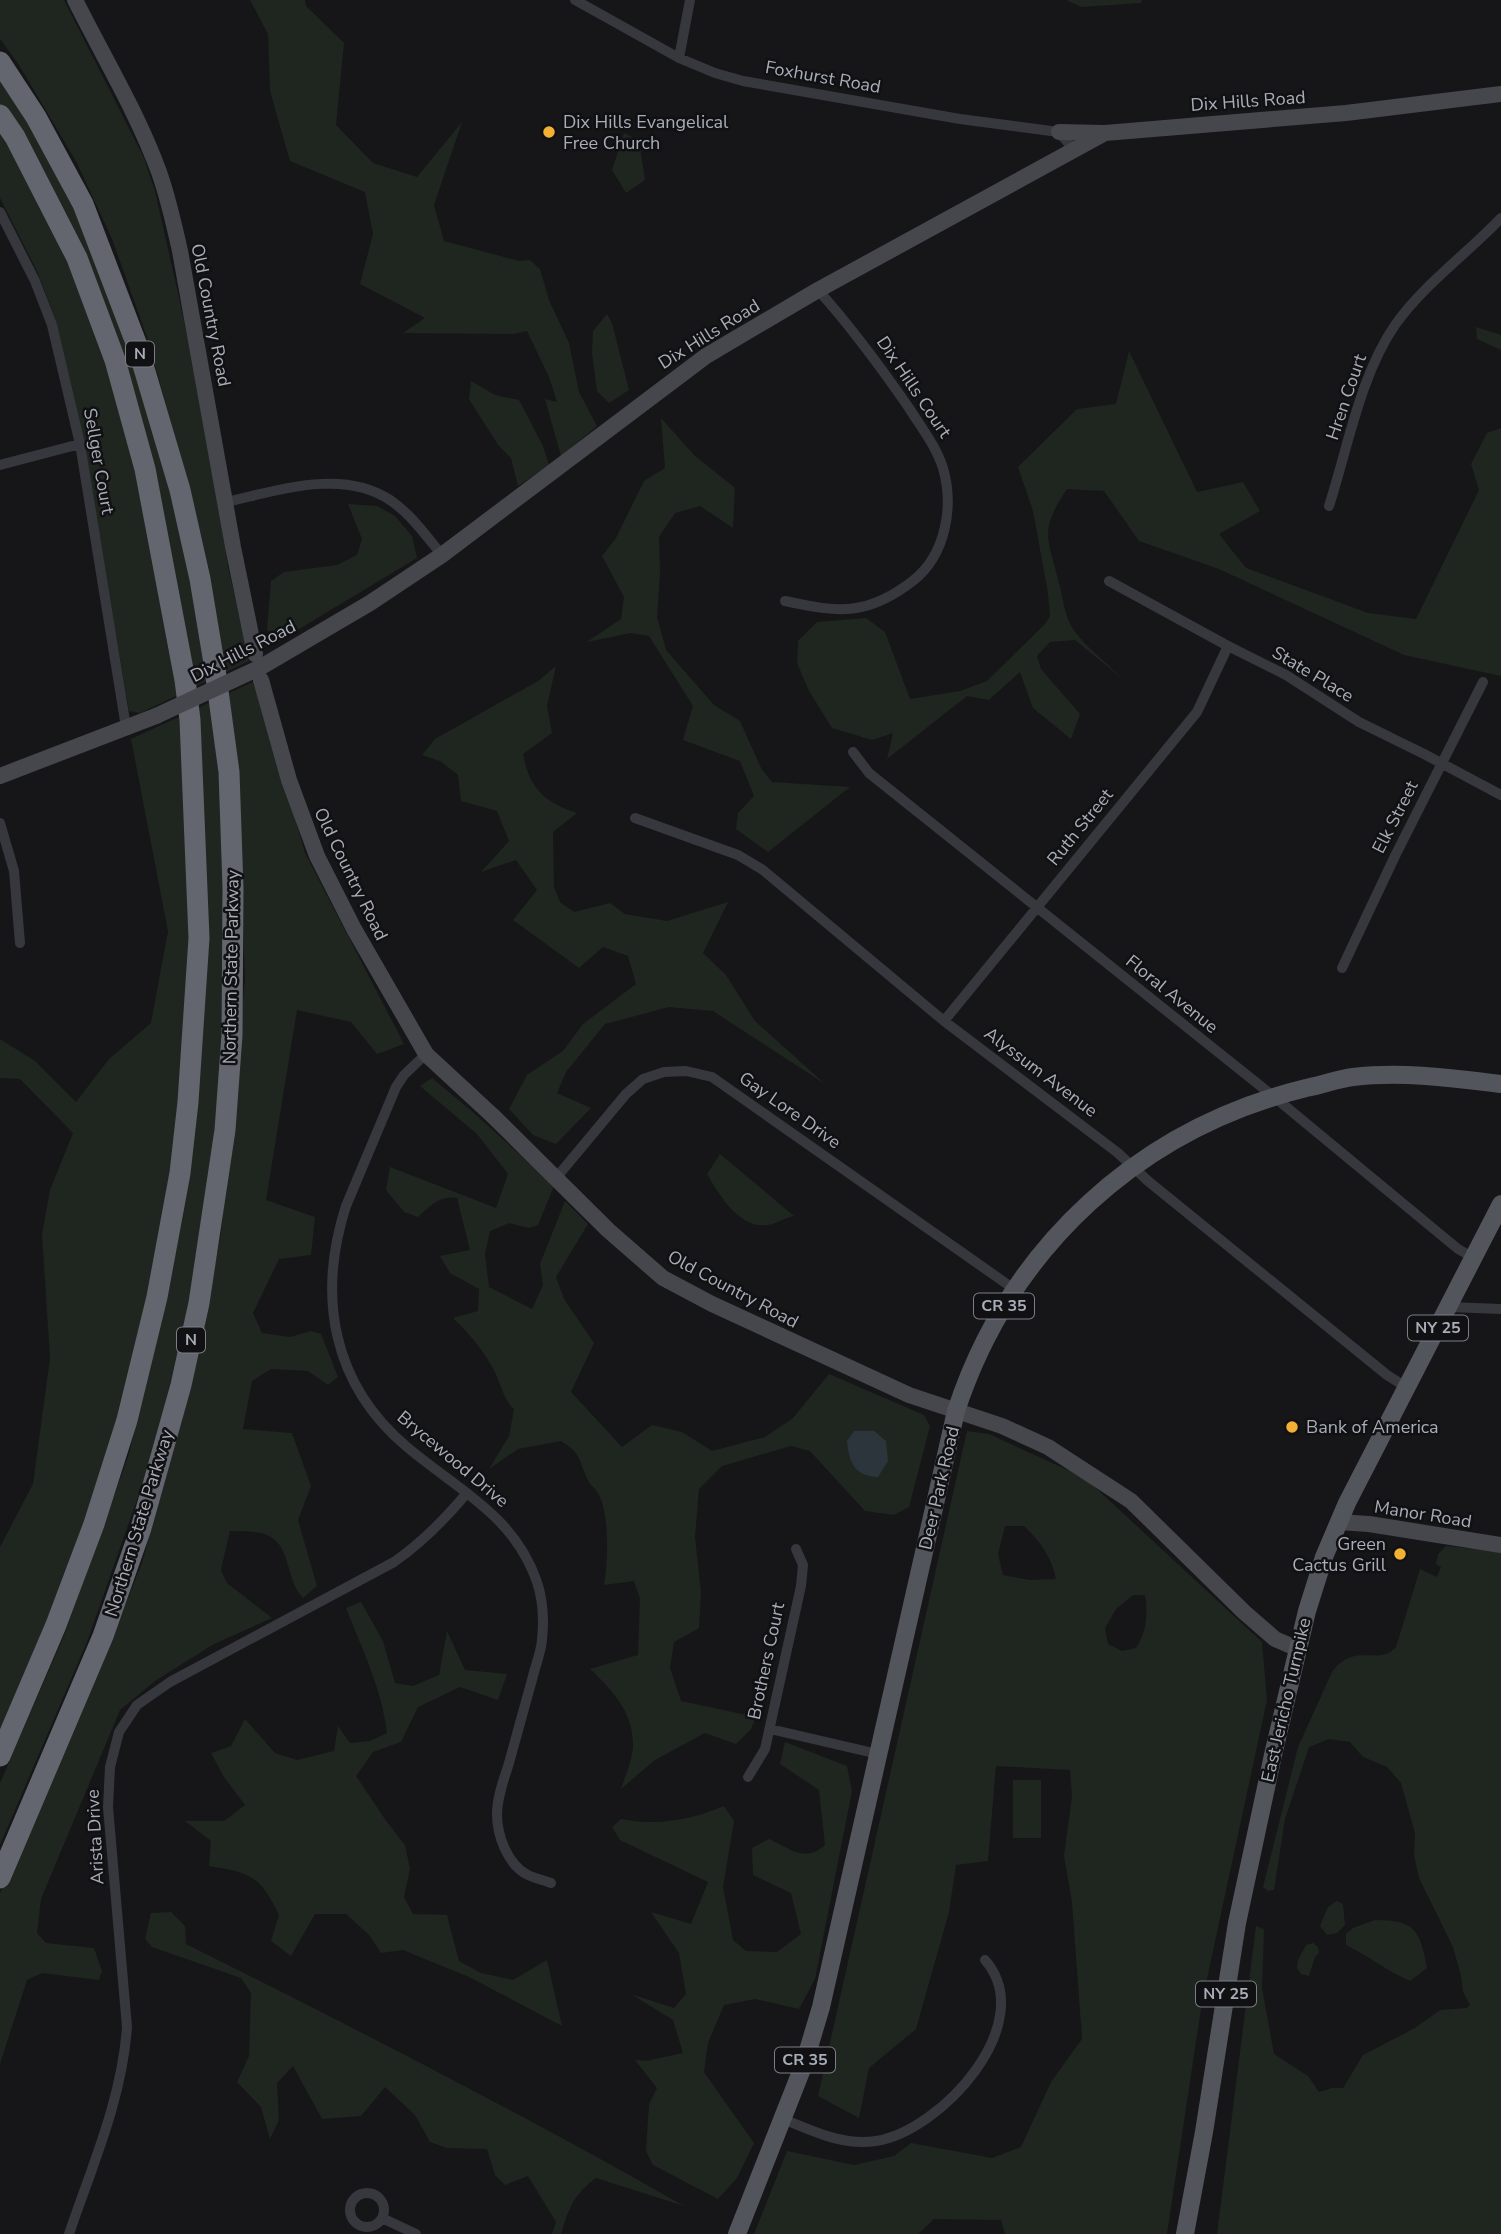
<svg xmlns="http://www.w3.org/2000/svg" width="1501" height="2234" viewBox="0 0 1501 2234" font-family="'Nunito Sans',sans-serif">
<rect width="100%" height="100%" fill="#161618"/>
<path fill="#1e261f" fill-rule="evenodd" d="M0,0h64l80,158 11,33 36,160 37,215 21,95 -29,14 -37,-209 -35,-126 -36,-101 -35,-76 -58,-98 -19,-26z
M250,0h55l1,6 38,37 -8,82 37,38 44,14 45,-55 -28,83 10,36 75,20 11,-1 10,9 9,31 20,43 10,49 18,34 -36,30 -16,-57 12,3 -8,-25 -22,-46 -14,3 -110,-1 22,-15 -65,-34 13,-50 -8,-42 -75,-31 -20,-70 -2,-57z
M1066,0h76l-1,3 -60,4z
M0,71l67,121 47,114 31,92 33,118 31,164 -18,9 -28,-170 -108,-322 -55,-93z
M0,131l38,64 47,106 43,126 50,268 -38,18 -11,-2 -40,-233 -36,-165 -15,-40 -38,-75z
M624,133l15,8 6,39 -19,13 -14,-23z
M607,314l5,9 17,67 -20,13 -12,-12 -5,-38 1,-22z
M1476,327l25,8v15l-24,-11z
M1129,351l68,141 46,-10 17,29 -41,23 27,34 122,45 48,6 63,-129 -8,-26 16,-31 14,-5v248l-97,-21 -185,-86 -80,-28 -35,-50 -37,-2c-30,45 -18,50 -7,98 4,16 5,32 16,46 13,17 32,31 47,46l-48,-39 -25,2 -13,14 4,13 39,45 -9,25 -38,-31 -13,-36 -31,28 -22,-4 -80,63 6,-26 -21,7 -40,-12 -23,-37 -12,-28 1,-22 19,-19 49,-4 19,14 25,67 50,-8 27,-10 58,-57 5,-8 -2,-23 -15,-82 -15,-44 59,-58 39,-5z
M471,381l24,14 24,5 24,46 6,19 -31,21 -7,-28 -13,-13 -29,-46z
M661,418l33,37 41,33 -2,40 -33,-22 -25,7 -16,24 1,36 -3,44 9,33 48,55 26,16 21,47 11,14 78,5 -82,65 -32,-23 2,-16 16,-17 -14,-35 -57,-21 10,-34 -44,-70 -18,-3 -44,9 34,-23 3,-22 -22,-41 14,-18 28,-57 21,-13z
M348,504l29,2 18,10 17,20 5,22 -141,85 -9,-14 4,-48 13,-9 53,-7 20,-10 5,-16z
M556,666l-9,40 5,27 -29,21c7,35 21,48 54,59l-24,19 1,55 6,15 14,10 36,-9 15,11 42,7 61,-19 -25,51 23,22 29,46 70,63 -112,-73 -44,-4 -64,17 -39,48 -9,21 34,15 -35,36 -23,-9 -24,-26 18,-34 36,-24 20,-27 53,-40 -8,-28 -25,-9 -24,21 -66,-48 24,-30 -21,-30 -35,12 28,-31 -12,-30 -36,-10 -3,-26 -18,-14 -18,-6 13,-16 103,-58z
M255,681l50,172 99,191 -27,10 -26,-32 -54,-12 -31,190 49,17 -4,38 -32,4 -26,54 9,20 28,4 21,-6 10,3 17,43 -10,8 -20,-14 -37,-2 -19,12 -9,48 49,4 19,53 -13,34 19,66 -14,12c-18,-19 -11,-50 -34,-62 -10,-6 -28,-4 -39,-5l-9,39 6,13 45,35 -58,26 -59,37 -35,29 -79,189 -4,34 9,10 48,5 8,23 -3,9 -57,-7 -15,7 -27,84v-171l104,-235 38,-95 57,-214 22,-116 24,-254 -6,-153 -14,-131z
M212,701l12,130 -1,261 -24,174 -47,191 -65,185 -87,203v-62l65,-150 64,-179 44,-191 24,-169 1,-386z
M181,716l10,241 -10,132 -13,109 -21,106 -36,143 -38,114 -73,172v-186l33,-63 17,-126 -8,-124 8,-44 23,-57 -53,-54 -20,-1v-39l35,22 41,41 33,-43 42,-36 17,-92 -37,-192z
M432,1078l42,35 80,73 -16,39 -9,3 -20,-5 -19,8 -5,23 4,33 43,22 11,-24 -3,-21 25,-63 23,23 -32,53 8,22 30,44 -23,49 51,55 30,-22 30,7 30,19 53,-14 28,-19 36,-44 95,41 6,11 -21,81 -15,8 -29,-4 -55,-60 -19,-5 -69,20 -23,23 -4,48 6,55 -2,36 -25,14 -4,26 11,33 75,16 -5,12 -15,15 -31,-11 -50,27 -34,29c4,-13 12,-30 12,-44 0,-33 -20,-54 -43,-76l48,-14 2,-56 -6,-18 -30,4c4,-23 6,-71 -6,-92 -3,-5 -8,-8 -10,-13 -11,-22 -5,-25 -27,-39l-43,8 -29,20 20,-33 5,-27c-11,-10 -13,-25 -20,-39 -11,-20 -24,-36 -41,-52l25,-7 1,-22 -29,-16 -10,-17 30,-6 -13,-52c-17,-3 -27,8 -39,19l-14,-5 -18,-22 4,-23 106,41 12,-34 -31,-40 -57,-48z
M720,1154l74,62c-9,1 -17,8 -26,9 -29,4 -48,-29 -61,-51z
M967,1431l22,3 96,44 177,164 5,58 -65,302 -35,232h-162l-4,-14 -67,-1 -16,15h-164l33,-83 67,14 40,-9 17,-13 81,15 29,-11 30,-65 31,-43 -10,-137 -8,-46 8,-60 -2,-26 -74,-4 -8,95 -32,4 -7,47 -33,117 -47,39 -10,50 -41,-22zM1005,1526h19c16,15 28,32 32,53l-26,1 -27,-5 -5,-21zM1133,1595h12c3,19 2,36 -9,53l-14,3 -14,-7 -3,-16 11,-19z
M1446,1546l55,6v682h-284l39,-308 8,3 -2,59 12,66 34,22 11,16 13,-4h11l20,-33 52,-27 25,-18 27,-2 3,-3 -7,-13 -2,-16 -8,-29 -34,-69 -5,-23 1,-22 -14,-50 -14,-16 -24,-10 -13,-15 -21,-3 -20,8 -24,72 -11,71 -6,1 -5,-4 35,-140 34,-75c23,-31 46,-5 64,-25l24,-78 17,8 4,-10 -5,-3 2,-10z
M361,1602l22,39 12,42 18,3 26,-11 8,-44 18,39 42,4 -9,26 -38,-13 -42,20 -17,35 -28,10 -17,24 31,46 18,23 5,24 -6,28 9,17 34,1 12,46 22,12 32,7 34,-20 15,66 -93,-49 -66,-27 -22,3 -12,-18 -23,-21h-31l-24,42 -20,-15 8,-26c-19,-39 -27,-42 -70,-49l2,-25 -26,-20h39l21,-16 -21,-28 -13,-24 20,-7 14,-27 30,34 22,7 37,-9 4,-25 12,17 20,-2 17,-8c-5,-44 -25,-84 -41,-125z
M785,1742l62,24 5,25 -37,188 -16,30 -44,-10 -31,6 -16,38 -4,29 50,71 -17,35 -19,21 -65,-34 -7,-14 3,-47 8,-16 -22,-28 11,1 37,-8 -10,-33 -42,-26 43,14 12,-14 -7,-41 -28,-41 40,12 17,-42 -88,-42 -8,-13 9,-8c36,7 70,1 103,-13l10,15 -11,66 10,53 13,11 31,1 24,-18 -10,-41 -38,-18 -1,-27 17,-9c22,10 36,24 56,6l-6,-55 -39,-26z
M1013,1780h28v58h-28z
M1337,1901l6,3 2,21 -8,8 -10,2 -7,-9 8,-19z
M171,1912l14,14 1,18c168,84 335,169 498,262l-88,-28c-22,16 -27,30 -35,56h-9l4,-12 -28,-46 -23,9 -10,-10 -8,-26 -40,-1 -17,-6 -15,-27 -30,-28 -24,29 -39,3 -29,-53 -16,17 2,37 -9,19 -9,-32 -24,-25 12,-26 2,-63 -10,-15 -89,-31 -7,-8 6,-26z
M1375,1920c41,0 45,11 52,48l-17,13c-23,-10 -42,-25 -64,-36v-11l7,-6z
M1313,1943l5,4 1,6 -4,4 -6,19 -8,-2 -4,-6 1,-8 8,-15z"/>
<path fill="#2c353c" d="M854,1431h20l12,10 2,20 -10,16c-24,-1 -29,-15 -31,-36z"/>
<g fill="none" stroke-linecap="round" stroke-linejoin="round">
<path stroke="#37383d" stroke-width="10" d="M575,0l104,58 36,15 28,8 217,38 99,13 15,18
M679,58l11,-58
M0,212l35,69 17,44 28,119 46,283
M0,465l80,-21
M226,502c51,-11 116,-34 164,-2 21,14 36,36 52,55
M1329,506c19,-59 31,-130 66,-181 29,-41 72,-71 106,-107
M1109,581l119,65 58,29 73,47 65,32 77,41
M785,601c55,12 83,15 129,-21 32,-26 40,-74 29,-112 -7,-22 -22,-41 -34,-60 -29,-42 -56,-79 -91,-118
M853,752l16,21 404,323 185,153 16,9
M635,818l103,37 25,15 181,151 174,132 30,28 239,194 19,12
M0,823l14,48 6,72
M1342,968l53,-112 88,-174
M944,1021l253,-309 31,-66
M426,1054l-22,21 -8,12 -50,119c-29,90 -14,178 61,241 51,43 107,68 130,135 6,18 7,39 5,58 -1,12 -6,24 -9,36 -8,29 -16,58 -24,87 -5,16 -12,34 -12,51 0,21 10,49 29,60 7,4 17,6 25,9
M556,1178l70,-84 17,-15 21,-7 22,-1 26,6 302,212
M1449,1307l52,2
M770,1729l108,25
M748,1777l17,-28 36,-163 2,-21 -7,-16
M783,2119c30,12 59,27 93,22 65,-10 164,-118 109,-181
M350 2210a17 17 0 1 1 34 0a17 17 0 1 1-34 0Z
M382,2218l34,16
M69,2234c23,-68 53,-135 58,-207l-19,-220 2,-40 9,-35 18,-27 33,-23 224,-120c29,-20 51,-43 73,-69"/>
<path stroke="#45474d" stroke-width="16" d="M75,0c28,56 62,112 84,172 9,25 15,52 21,79l53,296 22,107
M1059,132l44,1
M261,667l109,-64 72,-48 264,-199 112,-66 287,-157 241,-20 155,-19
M261,680l28,100 28,76 37,73 72,125 66,61 116,115 55,48 49,26 197,91 93,31 46,21 83,54 113,111 31,27 23,10
M0,776l156,-60
M1338,1522l31,2 132,21"/>
<path stroke="#53555c" stroke-width="18" d="M737,2234l67,-170 17,-57 135,-596c54,-164 183,-282 350,-323 16,-3 31,-9 47,-11 49,-6 99,1 148,7
M1185,2234l19,-102 33,-209 36,-168 34,-144 17,-54 23,-54 154,-299"/>
<path stroke="#63666e" stroke-width="21" d="M0,62l36,55 47,87 55,144 42,142 20,89 15,90 14,103 4,116 -1,147 -7,95 -26,173 -18,82 -40,143 -38,108 -103,242
M0,115l15,22 62,121 38,102 30,109 40,211 5,40 9,218 -11,164 -8,71 -23,124 -30,123 -33,104 -38,101 -56,131"/>
<path stroke="#45474d" stroke-width="16" d="M156,716l105,-49"/>
</g>
<g fill="#f2b134" stroke="#111113" stroke-width="2.5">
<circle cx="549" cy="132" r="7"/>
<circle cx="1292" cy="1427" r="7"/>
<circle cx="1400" cy="1554" r="7"/>
</g>
<g text-anchor="middle" dominant-baseline="central" stroke-width="5" stroke-linejoin="round" paint-order="stroke">
<g fill="#111113" stroke="#7b7e86" stroke-width="2">
<rect x="126" y="341.5" width="28" height="25" rx="5"/>
<rect x="974" y="1293.5" width="60" height="25" rx="5"/>
<rect x="1408" y="1315.5" width="60" height="25" rx="5"/>
<rect x="177" y="1327.5" width="28" height="25" rx="5"/>
<rect x="1196" y="1981.5" width="60" height="25" rx="5"/>
<rect x="775" y="2047.5" width="60" height="25" rx="5"/>
</g>
<g font-size="16" font-weight="bold" fill="#a8adb8">
<text x="140" y="354">N</text>
<text x="1004" y="1306">CR 35</text>
<text x="1438" y="1328">NY 25</text>
<text x="191" y="1340">N</text>
<text x="1226" y="1994">NY 25</text>
<text x="805" y="2060">CR 35</text>
</g>
<g font-size="18" fill="#a8adb8" stroke="#111113">
<text transform="translate(823 77) rotate(10)">Foxhurst Road</text>
<text transform="translate(1248 101) rotate(-4)">Dix Hills Road</text>
<text transform="translate(211 315) rotate(79)">Old Country Road</text>
<text transform="translate(709 334) rotate(-32)">Dix Hills Road</text>
<text transform="translate(914 387) rotate(56)">Dix Hills Court</text>
<text transform="translate(1346 397) rotate(-71)">Hren Court</text>
<text transform="translate(99 461) rotate(80)">Sellger Court</text>
<text transform="translate(243 651) rotate(-27)">Dix Hills Road</text>
<text transform="translate(1313 674) rotate(31)">State Place</text>
<text transform="translate(1395 817) rotate(-63)">Elk Street</text>
<text transform="translate(1080 827) rotate(-51)">Ruth Street</text>
<text transform="translate(351 874) rotate(64)">Old Country Road</text>
<text transform="translate(231 967) rotate(-89)">Northern State Parkway</text>
<text transform="translate(1172 994) rotate(39)">Floral Avenue</text>
<text transform="translate(1041 1072) rotate(37)">Alyssum Avenue</text>
<text transform="translate(790 1110) rotate(35)">Gay Lore Drive</text>
<text transform="translate(733 1289) rotate(28)">Old Country Road</text>
<text transform="translate(453 1459) rotate(40)">Brycewood Drive</text>
<text transform="translate(939 1488) rotate(-77)">Deer Park Road</text>
<text transform="translate(1423 1514) rotate(9)">Manor Road</text>
<text transform="translate(139 1523) rotate(-73)">Northern State Parkway</text>
<text transform="translate(766 1661) rotate(-78)">Brothers Court</text>
<text transform="translate(1286 1700) rotate(-77)">East Jericho Turnpike</text>
<text transform="translate(95 1837) rotate(-93)">Arista Drive</text>
</g>
<g font-size="18" fill="#a8adb8" stroke="#111113" text-anchor="start">
<text x="563" y="122">Dix Hills Evangelical<tspan x="563" dy="21">Free Church</tspan></text>
<text x="1306" y="1427">Bank of America</text>
<text x="1386" y="1544" text-anchor="end">Green<tspan x="1386" dy="21">Cactus Grill</tspan></text>
</g>
</g>
</svg>
